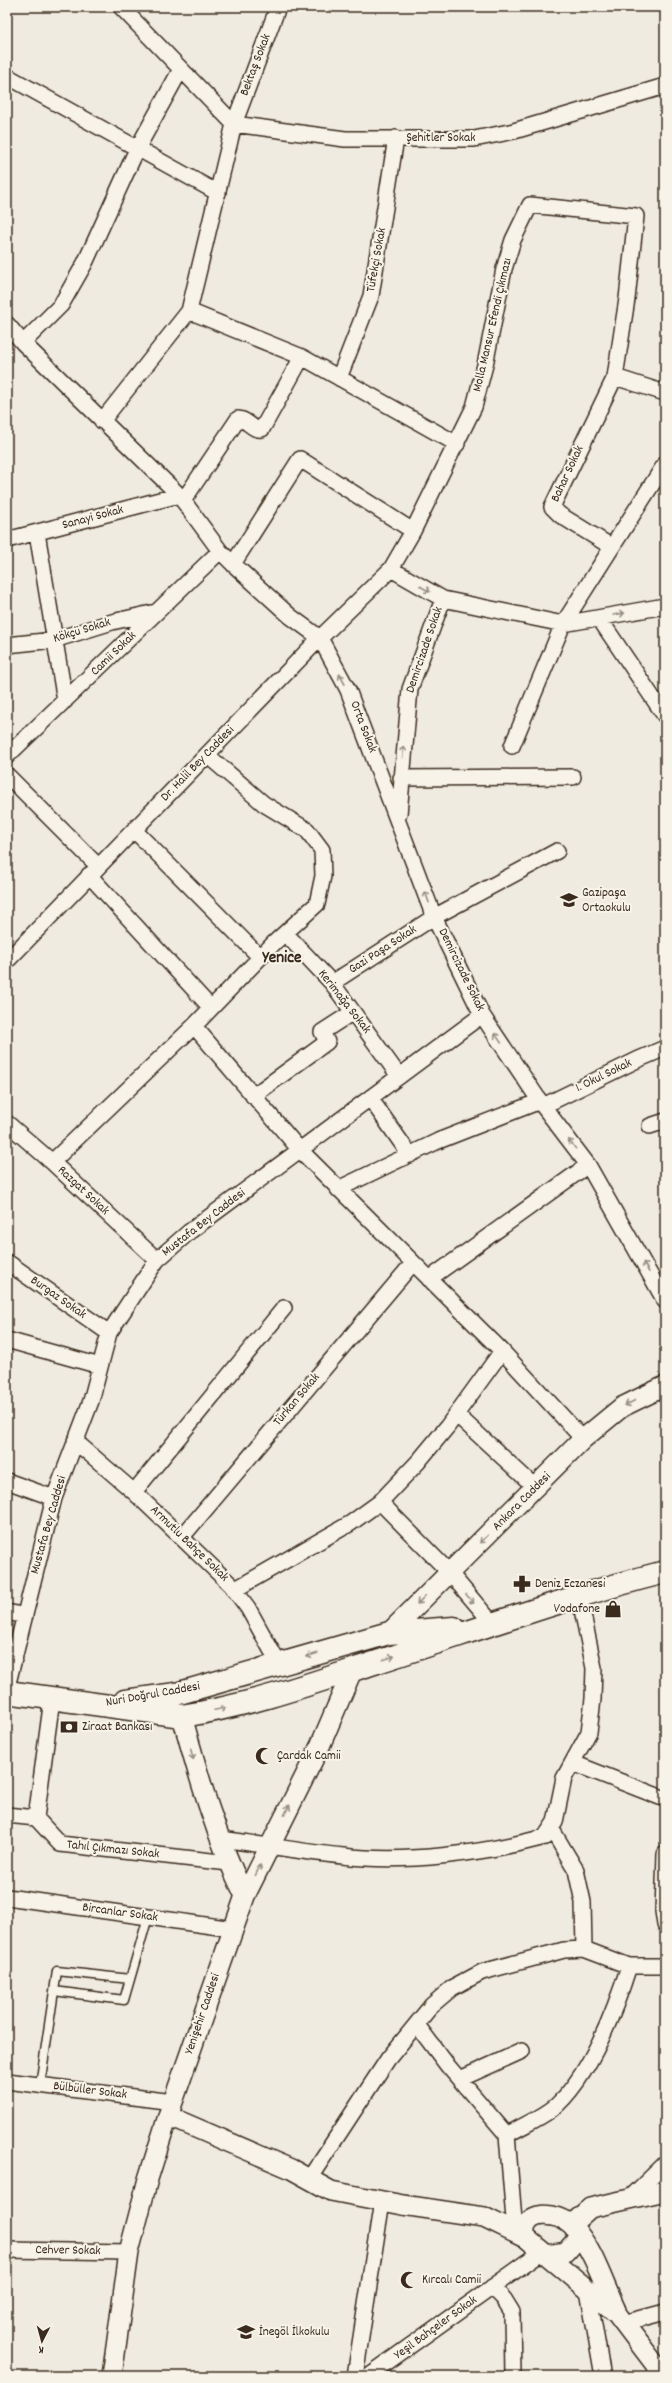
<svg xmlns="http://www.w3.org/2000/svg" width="672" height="2383" viewBox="0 0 672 2383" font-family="Dekko,sans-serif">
<rect width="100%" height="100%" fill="#efebe0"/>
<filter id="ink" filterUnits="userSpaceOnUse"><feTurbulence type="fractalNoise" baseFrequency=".025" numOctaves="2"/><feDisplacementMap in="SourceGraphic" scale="8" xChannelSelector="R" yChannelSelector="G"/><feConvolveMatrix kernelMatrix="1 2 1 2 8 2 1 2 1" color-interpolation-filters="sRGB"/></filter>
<g filter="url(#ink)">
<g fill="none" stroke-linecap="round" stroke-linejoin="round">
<g stroke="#3b2a1e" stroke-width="11">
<path id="service" d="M54,1991l70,9 24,-83
M40,2085l17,-114 73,8"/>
</g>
<g stroke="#3b2a1e" stroke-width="18">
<path id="minor" d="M121,7l113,117
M7,76l211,117
M234,124l111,15h129l40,-8 151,-45
M189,311l113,46 155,87
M7,324l16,19 156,152 41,56 13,13 57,52 30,22 28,52 86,227 48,98 61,91 45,59 77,136
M23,343l38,-38 24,-42 52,-114 44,-80
M615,377l50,16
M339,378l32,-82 25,-158
M102,421l87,-110 45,-187 44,-117
M183,501l55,-82c10,0 14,12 24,10l40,-72
M37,533l28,168
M7,540l172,-45
M233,564l67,-105 113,72
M391,569l52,30 120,25 102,-18
M599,618l66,98
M7,645l47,-5 58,-18 44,-10
M512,746l51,-122 102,-160
M7,756l213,-205
M7,775l91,91
M401,778l172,-1
M399,814l11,-125 33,-90
M134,830l126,127
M89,875l122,133
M285,933l47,50 67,93
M7,961l313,-323 71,-69 22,-38 61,-124 11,-42 19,-96 9,-29 17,-35 106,11 -9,83 -12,78 -63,130 8,8 52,32
M332,983l102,-66 123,-66
M194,1026l105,123 203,202 81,88
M253,1096l74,-54 -5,-10 31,-20
M370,1098l40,57
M543,1106l94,-46 28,-12
M7,1123l45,39 105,98
M650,1126l15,-5
M52,1162l142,-136 80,-83 43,-39 6,-28 -1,-26 -15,-20 -43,-26 -57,-49
M338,1189l100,-48 102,-40
M7,1262l102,71
M429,1279l159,-114
M7,1340l93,26
M456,1414l80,74
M75,1441l59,51 97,93 17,23 32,58
M7,1481l47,17
M134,1492l150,-184
M380,1502l69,70 44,52
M182,1537l231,-274
M234,1590l117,-67 29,-21 38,-40 29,-35 55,-76
M7,1612l18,4
M7,1687l47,-189 37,-97 18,-68 48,-73 32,-28 293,-217
M573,1763l92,36
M7,1815l29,3 24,26 169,19
M36,1818l16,-119
M551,1828l25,42 7,32 1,47
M220,1839c41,5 82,13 123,17 63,8 142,-3 202,-19l10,-15 9,-44 25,-46 4,-33 1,-31 -15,-73
M665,1854l-2,57 2,14
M7,1897l226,32
M417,2025l31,41 59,69 8,97
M460,2079l62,-28
M7,2081l166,21
M507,2135c16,-10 37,-18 50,-30 34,-32 58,-95 72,-139
M309,2179l79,-120 44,-54 20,-17 30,-16 82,-22 20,-1 45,17h36
M630,2198l35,-34
M7,2250l122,2
M492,2287l12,12 8,13 1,64
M588,2291l15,85
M624,2323l41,-11
M355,2376l27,-175
M368,2376l175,-125"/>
</g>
<g stroke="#3b2a1e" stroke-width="22">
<path id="tertiary" d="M389,1633l194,-194 39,-32 43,-21
M182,1716c17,62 34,122 63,180
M168,2116l123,53 40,22 72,14 81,12 41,20 92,77 47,62
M571,2225l19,-17 75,-17
M525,2237c-4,-28 33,-26 47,-11 21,22 31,57 44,84
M547,2255l19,-3 13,-15
M112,2376l17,-124 19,-73 20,-63 77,-220 75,-150 32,-75"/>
</g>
<g stroke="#3b2a1e" stroke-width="25">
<path id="secondary" d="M7,1692l175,24c66,-10 128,-32 192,-53 97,-31 192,-66 291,-91
M125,1701l51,-7 213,-61 65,-5"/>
</g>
<use href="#service" stroke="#f7f3e8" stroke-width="8"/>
<use href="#minor" stroke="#f7f3e8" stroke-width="15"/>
<use href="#tertiary" stroke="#f7f3e8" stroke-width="19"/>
<use href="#secondary" stroke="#f7f3e8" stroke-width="22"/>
</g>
<defs><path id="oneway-shaft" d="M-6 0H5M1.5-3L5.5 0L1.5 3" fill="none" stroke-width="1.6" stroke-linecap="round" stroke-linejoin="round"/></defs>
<g stroke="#998e83">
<use href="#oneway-shaft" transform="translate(425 589) rotate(30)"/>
<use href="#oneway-shaft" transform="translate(619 614) rotate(-10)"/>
<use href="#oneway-shaft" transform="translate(342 679) rotate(-119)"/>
<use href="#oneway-shaft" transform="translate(403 752) rotate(-86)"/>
<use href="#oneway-shaft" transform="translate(427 897) rotate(-110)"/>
<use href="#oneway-shaft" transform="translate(498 1038) rotate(-124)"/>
<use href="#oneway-shaft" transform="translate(572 1144) rotate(-128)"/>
<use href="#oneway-shaft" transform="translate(646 1267) rotate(-119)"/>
<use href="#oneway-shaft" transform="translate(630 1403) rotate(153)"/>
<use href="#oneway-shaft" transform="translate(484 1539) rotate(137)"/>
<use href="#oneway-shaft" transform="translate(470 1599) rotate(50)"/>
<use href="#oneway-shaft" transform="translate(421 1600) rotate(134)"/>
<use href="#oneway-shaft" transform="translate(312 1655) rotate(162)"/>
<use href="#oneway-shaft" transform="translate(389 1658) rotate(-18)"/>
<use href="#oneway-shaft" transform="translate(220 1709) rotate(-12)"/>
<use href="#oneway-shaft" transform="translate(192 1754) rotate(75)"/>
<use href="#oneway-shaft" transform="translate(287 1810) rotate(-63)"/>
<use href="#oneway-shaft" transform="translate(258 1870) rotate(-64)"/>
</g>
</g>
<defs>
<g id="school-bare" transform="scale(1.38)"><path d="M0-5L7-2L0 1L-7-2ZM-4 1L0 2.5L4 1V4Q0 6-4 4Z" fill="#3b2a1e" stroke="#f7f3e8" stroke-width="2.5" paint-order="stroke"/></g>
<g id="pharmacy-bare" transform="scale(1.38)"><path d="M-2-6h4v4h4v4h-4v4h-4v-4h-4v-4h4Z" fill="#3b2a1e" stroke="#f7f3e8" stroke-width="2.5" paint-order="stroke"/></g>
<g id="shop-bare" transform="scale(1.38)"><path d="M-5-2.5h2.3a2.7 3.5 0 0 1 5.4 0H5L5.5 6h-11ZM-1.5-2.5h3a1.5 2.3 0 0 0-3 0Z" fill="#3b2a1e" stroke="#f7f3e8" stroke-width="2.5" paint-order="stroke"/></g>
<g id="bank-bare" transform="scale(1.38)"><path d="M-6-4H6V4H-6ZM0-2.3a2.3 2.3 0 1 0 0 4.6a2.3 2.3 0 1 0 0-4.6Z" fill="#3b2a1e" stroke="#f7f3e8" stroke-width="2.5" paint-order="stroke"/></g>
<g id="mosque-bare" transform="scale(1.38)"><path d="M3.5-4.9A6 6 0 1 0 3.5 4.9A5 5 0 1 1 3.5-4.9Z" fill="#3b2a1e" stroke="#f7f3e8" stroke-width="2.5" paint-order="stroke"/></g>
</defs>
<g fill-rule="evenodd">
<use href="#school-bare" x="569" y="900"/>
<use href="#pharmacy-bare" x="522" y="1584"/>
<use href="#shop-bare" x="613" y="1609"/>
<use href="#bank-bare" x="69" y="1727"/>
<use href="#mosque-bare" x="264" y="1756"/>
<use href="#mosque-bare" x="409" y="2280"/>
<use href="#school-bare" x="246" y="2332"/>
</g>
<g text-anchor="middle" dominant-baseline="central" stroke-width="4" stroke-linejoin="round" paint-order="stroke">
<g font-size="13" fill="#3b2a1e" stroke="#f7f3e8">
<text transform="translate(256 65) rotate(-69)">Bektaş Sokak</text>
<text x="441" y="138">Şehitler Sokak</text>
<text transform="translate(377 260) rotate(-80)">Tüfekçi Sokak</text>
<text transform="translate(493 325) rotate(-77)">Molla Mansur Efendi Çıkmazı</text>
<text transform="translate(568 474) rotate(-65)">Bahar Sokak</text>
<text transform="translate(93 518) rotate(-15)">Sanayi Sokak</text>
<text transform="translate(82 631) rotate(-17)">Kökçü Sokak</text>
<text transform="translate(425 650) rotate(-71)">Demircizade Sokak</text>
<text transform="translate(114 654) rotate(-44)">Camii Sokak</text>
<text transform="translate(363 727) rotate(69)">Orta Sokak</text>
<text transform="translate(198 764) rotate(-46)">Dr. Halil Bey Caddesi</text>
<text transform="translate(383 950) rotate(-33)">Gazi Paşa Sokak</text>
<text transform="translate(461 970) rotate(64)">Demircizade Sokak</text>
<text transform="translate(344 1002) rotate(52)">Kerimağa Sokak</text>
<text transform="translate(604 1076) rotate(-26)">1. Okul Sokak</text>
<text transform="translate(83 1191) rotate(43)">Razgat Sokak</text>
<text transform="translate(204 1223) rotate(-38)">Mustafa Bey Caddesi</text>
<text transform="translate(58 1298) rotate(35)">Burgaz Sokak</text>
<text transform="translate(297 1400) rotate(-50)">Türkan Sokak</text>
<text transform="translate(522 1502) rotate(-45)">Ankara Caddesi</text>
<text transform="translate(49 1525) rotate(-74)">Mustafa Bey Caddesi</text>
<text transform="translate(189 1544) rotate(44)">Armutlu Bahçe Sokak</text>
<text transform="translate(153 1695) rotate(-10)">Nuri Doğrul Caddesi</text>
<text transform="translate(113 1850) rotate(6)">Tahıl Çıkmazı Sokak</text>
<text transform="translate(120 1913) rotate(8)">Bircanlar Sokak</text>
<text transform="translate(203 2014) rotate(-71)">Yenişehir Caddesi</text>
<text transform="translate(90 2091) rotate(7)">Bülbüller Sokak</text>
<text transform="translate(68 2251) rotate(1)">Cehver Sokak</text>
<text transform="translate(436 2328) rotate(-36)">Yeşil Bahçeler Sokak</text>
</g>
<g font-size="13" fill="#3b2a1e" stroke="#f7f3e8" text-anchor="start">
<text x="582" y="893">Gazipaşa<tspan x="582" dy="15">Ortaokulu</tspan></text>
<text x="535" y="1584">Deniz Eczanesi</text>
<text x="600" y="1609" text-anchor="end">Vodafone</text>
<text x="82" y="1727">Ziraat Bankası</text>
<text x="277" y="1756">Çardak Camii</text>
<text x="422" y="2280">Kırcalı Camii</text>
<text x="259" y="2332">İnegöl İlkokulu</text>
</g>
<g font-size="17" font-weight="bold" fill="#3b2a1e" stroke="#f7f3e8">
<text x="282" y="959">Yenice</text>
</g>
</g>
<rect width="672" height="2383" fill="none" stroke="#f7f3e8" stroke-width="24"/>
<rect x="12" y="12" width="648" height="2359" fill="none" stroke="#3b2a1e" stroke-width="1.5" filter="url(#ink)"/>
<g transform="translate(42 2341) rotate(186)" stroke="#f7f3e8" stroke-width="3" paint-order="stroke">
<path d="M0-3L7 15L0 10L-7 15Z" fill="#3b2a1e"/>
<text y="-6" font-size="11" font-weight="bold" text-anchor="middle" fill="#3b2a1e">K</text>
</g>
</svg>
